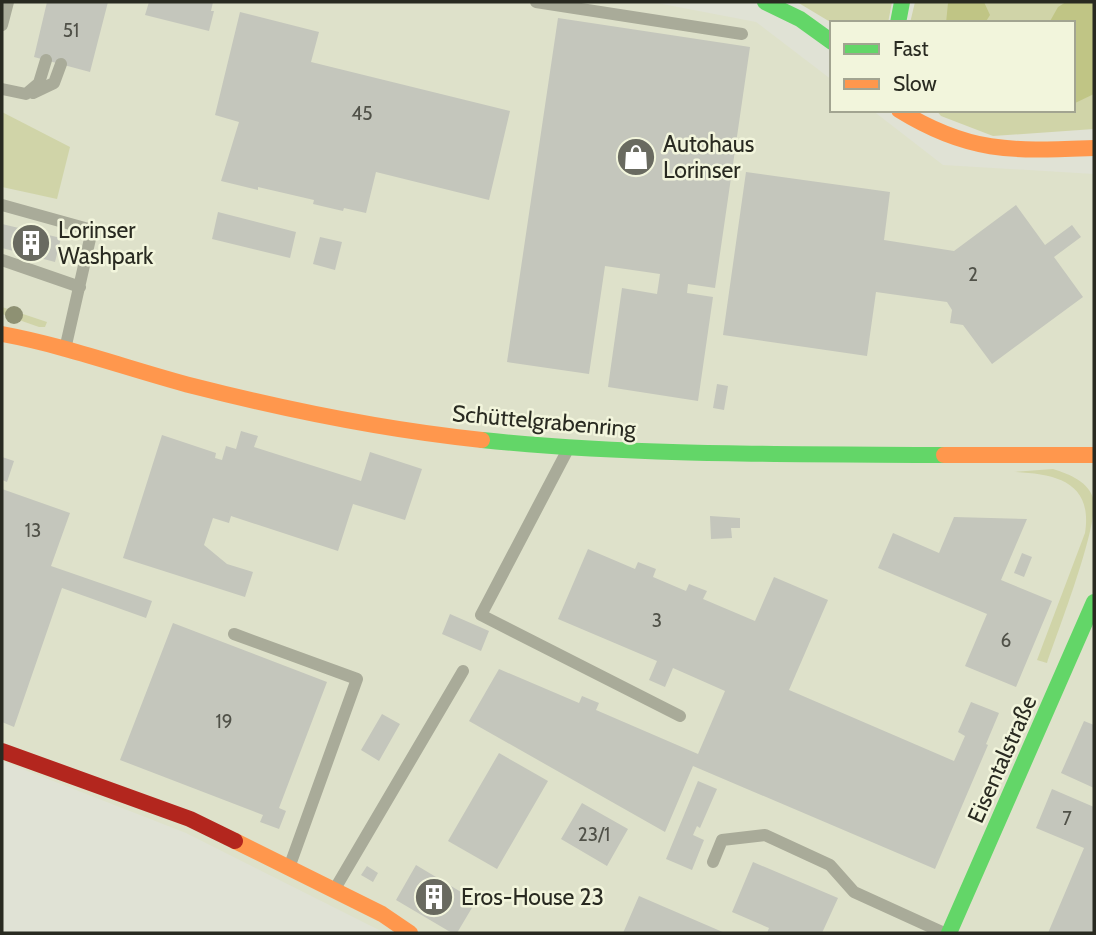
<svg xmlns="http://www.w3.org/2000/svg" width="1096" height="935" viewBox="0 0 1096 935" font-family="Cabin,sans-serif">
<rect width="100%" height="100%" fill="#e0e2d5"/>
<path fill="#dee1ca" d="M2,2h650l104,20 76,58v30h40l71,55 151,9v759h-709l-199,-100 -184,-72z"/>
<path fill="#d0d4a8" d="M797,2h95l-4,21h-56z
M915,2h179v127l-101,7 -52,-20 -5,-6h137v-87h-163z
M2,112l68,35 -13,52 -55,-12z
M2,307l45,15 -2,5h-6l-37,-13z
M1053,469c16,5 37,13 41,32 2,32 -35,127 -47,162l-10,-3 48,-127c8,-51 -29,-59 -71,-61z"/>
<path fill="#c0c585" d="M950,2h34l6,13 -5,8h-39l2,-20z
M1066,2h28v92l-21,10v-81h-24l9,-16z"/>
<path fill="#c4c6bc" d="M47,2h61l-18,70 -56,-15z
M149,2h64l-2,9h3l-5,20 -64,-16z
M240,12l79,20 -8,30 199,49 -21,89 -113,-28 -10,41 -22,-5 -1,3 -30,-7 1,-4 -56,-13v3l-37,-9 18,-59 -24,-7z
M558,18l192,29 -35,241 -27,-4 -1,9 26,4 -15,104 -90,-14 14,-99 35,6 3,-20 -55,-8 -16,108 -82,-12z
M746,172l144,20 -6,48 70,11 62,-46 29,40 27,-20 9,12 -27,20 29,40 -91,67 -29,-39 -13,-2 2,-13 -5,-8 -71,-10 -9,64 -144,-21z
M218,212l78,20 -6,26 -78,-19z
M2,224l59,14 -6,24 -53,-14z
M320,237l22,5 -7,28 -22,-6z
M717,384l11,2 -4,24 -11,-2z
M241,431l17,5 -4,11 107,34 9,-29 52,17 -17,51 -52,-16 -15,47 -107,-35 -2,7 -16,-5 -9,27 23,19 26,8 -8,25 -122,-39 39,-123 54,18 -1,5 7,2 4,-14 10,3z
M2,457l12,4 -7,21 -5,-2z
M2,489l68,24 -19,53 101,35 -6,17 -84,-30 -48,139 -12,-5z
M710,516l30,2v10h-9l1,10 -21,1z
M954,517l73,2 -26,61 51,21 -36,86 -51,-21 22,-52 -109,-46 15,-35 46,20z
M588,549l47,20 3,-7 18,7 -3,8 33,14 3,-7 18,7 -4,8 52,22 19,-44 54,23 -39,90 165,71 11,-25 -7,-4 13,-30 28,11 -13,31 2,1 -53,124 -242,-103 -28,66 -196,-111 30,-52 80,34 3,-7 17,7 -3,7 102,44 27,-63 -52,-23 -8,19 -16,-7 8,-19 -99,-42z
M1022,553l10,4 -8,20 -10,-4z
M450,614l39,17 -8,20 -39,-17z
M173,623l154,59 -48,126 7,3 -7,18 -19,-7 3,-7 -143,-55z
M382,714l18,10 -21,37 -18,-11z
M1084,721l10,4v63l-33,-15z
M499,753l49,28 -51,88 -49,-28z
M698,781l19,8 -17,39 -3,-2 -4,9 11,5 -12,30 -26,-11z
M1052,789l42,18v126h-46l36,-85 -48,-20z
M582,803l46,26 -21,37 -46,-27z
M753,862l85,36 -16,35h-55l2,-5 -37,-16z
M416,865l60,36 -19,32h-5l-56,-33z
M367,866l11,7 -5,9 -12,-7z
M639,896l86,37h-102z"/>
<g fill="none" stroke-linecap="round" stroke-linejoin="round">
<path stroke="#a9ab99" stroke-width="12" d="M536,2l206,32
M2,25l6,-23
M2,89l24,5 13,-11 7,-23
M33,93l21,-10 7,-19
M2,205l90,25 -26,115
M2,260l78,27
M566,453l-85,162 199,101
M234,634l123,45 -67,186
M713,862l9,-22 43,-5 65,30 24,27 90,41
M336,887l127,-216"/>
<path stroke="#63d668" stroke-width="16" d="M765,2l35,17 32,23
M898,23l4,-21
M482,440c154,16 308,14 462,15
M949,933l145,-331"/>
<path stroke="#ff974d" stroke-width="16" d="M899,110c71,44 115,41 195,38
M2,334c65,12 127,35 191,52 94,24 192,44 289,54
M944,455h150
M235,841l147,73 28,19"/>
<path stroke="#b3261e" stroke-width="16" d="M2,751l188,68 45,22"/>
</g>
<circle fill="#8e9173" cx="14" cy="315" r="9"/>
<defs>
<g id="shop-disc" transform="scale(2.0125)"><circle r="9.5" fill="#696a60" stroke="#f2f5dc"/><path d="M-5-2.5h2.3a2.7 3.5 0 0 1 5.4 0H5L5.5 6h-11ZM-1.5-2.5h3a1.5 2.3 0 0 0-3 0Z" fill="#fff"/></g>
<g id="building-disc" transform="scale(2.0125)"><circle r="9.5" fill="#696a60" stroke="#f2f5dc"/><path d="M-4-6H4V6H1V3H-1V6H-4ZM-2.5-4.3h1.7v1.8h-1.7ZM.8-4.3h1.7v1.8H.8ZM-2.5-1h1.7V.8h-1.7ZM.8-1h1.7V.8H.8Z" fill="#fff"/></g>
</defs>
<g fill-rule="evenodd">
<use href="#shop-disc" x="636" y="157"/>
<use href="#building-disc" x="31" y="243"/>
<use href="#building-disc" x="434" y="897"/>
</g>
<g text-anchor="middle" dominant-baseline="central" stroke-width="5" stroke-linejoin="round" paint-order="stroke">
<g font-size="19" fill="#505148">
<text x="71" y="30">51</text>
<text x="362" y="113">45</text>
<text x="973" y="274">2</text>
<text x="33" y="530">13</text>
<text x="657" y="620">3</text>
<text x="1006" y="640">6</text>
<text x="224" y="721">19</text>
<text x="1067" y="818">7</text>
<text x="594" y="834">23/1</text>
</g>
<g font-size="23" fill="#292a21" stroke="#f2f5dc" text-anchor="start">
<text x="663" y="144">Autohaus<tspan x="663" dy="26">Lorinser</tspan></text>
<text x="58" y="230">Lorinser<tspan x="58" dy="26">Washpark</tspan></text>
<text x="461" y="897">Eros-House 23</text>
</g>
<g font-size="23" fill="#292a21" stroke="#f2f5dc">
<text transform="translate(544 421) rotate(5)">Schüttelgrabenring</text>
<text transform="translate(1002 759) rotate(-66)">Eisentalstraße</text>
</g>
</g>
<rect width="1096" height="935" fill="none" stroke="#292a21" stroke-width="7"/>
<rect x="830" y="21" width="245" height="91" fill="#f2f5dc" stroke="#a2a491" stroke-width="2"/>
<rect x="844" y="44" width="35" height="10" fill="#63d668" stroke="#a2a491" stroke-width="2"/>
<text x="893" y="56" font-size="21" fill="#292a21">Fast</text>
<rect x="844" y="79" width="35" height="10" fill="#ff974d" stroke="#a2a491" stroke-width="2"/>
<text x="893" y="91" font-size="21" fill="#292a21">Slow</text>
</svg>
